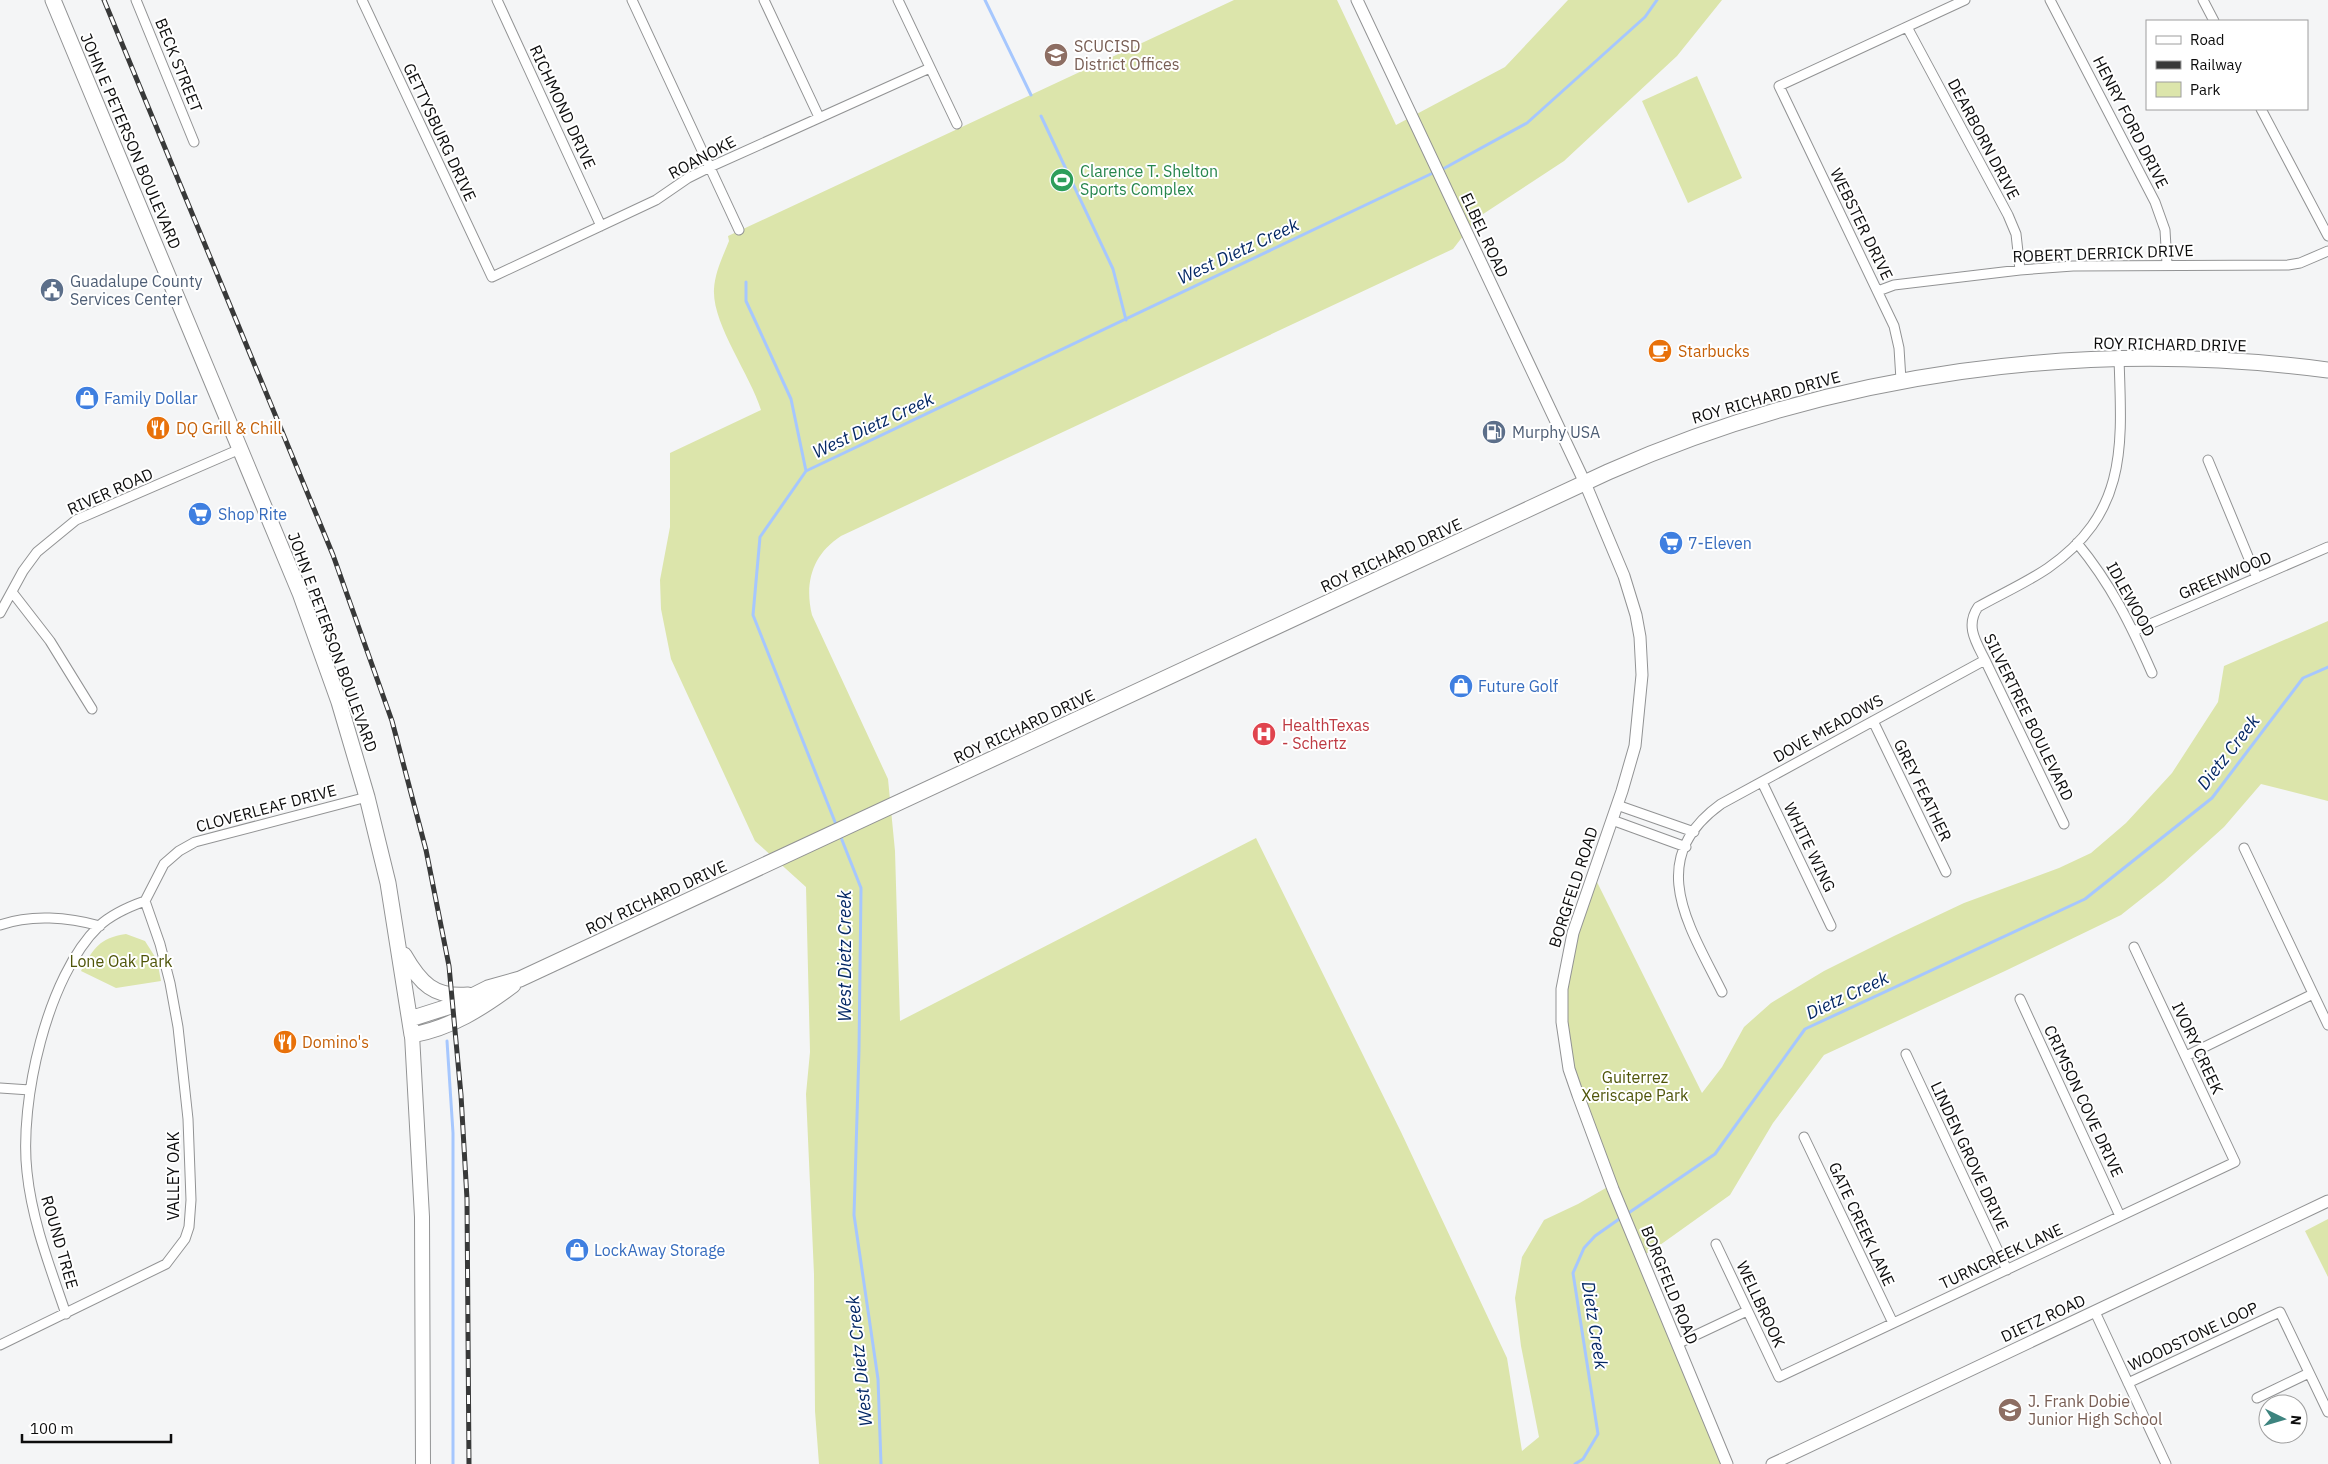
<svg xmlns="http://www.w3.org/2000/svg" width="2328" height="1464" viewBox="0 0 2328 1464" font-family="'IBM Plex Sans',sans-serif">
<rect width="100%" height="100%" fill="#f4f5f6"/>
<path fill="#dce5ab" d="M1234,0h103l59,125 109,-58 63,-67h154l-45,56 -113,105 -87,57 -24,31 -612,287c-28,18 -37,46 -29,79l76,164 7,72 5,170 356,-183 145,294 106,226 15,93 17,-14 -18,-91 -6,-48 7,-41 22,-37 34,-16 33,-19 -33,-90 -16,-95 31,-126 109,219 20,-26 22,-40 27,-24 53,-32 70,-35 70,-33 95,-35 32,-15 35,-30 46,-50 46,-71 6,-36 104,-45v180l-67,-17 -37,43 -60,54 -43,34 -116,56 -181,84 -51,68 -43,72 -77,55 -12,6 86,208h-908l-4,-53 -1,-137 -8,-180 4,-42 -4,-165 -51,-46 -84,-182 -10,-50 -1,-29 10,-53v-74l91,-43c-11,-36 -49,-86 -47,-121 1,-17 9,-33 15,-48l-1,-5z
M1697,76l45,102 -54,25 -46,-102z
M126,934l19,7 12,19 4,21 -45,7 -35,-17c13,-23 18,-33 45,-37z
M2328,1219v58l-23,-46z"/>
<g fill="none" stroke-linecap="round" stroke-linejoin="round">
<path stroke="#a6c7fe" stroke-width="3" d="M985,0l46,95
M1041,116l72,153 13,51
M1441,170l86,-47 118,-106 12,-17
M746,282v19l45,98 15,72
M837,827l-84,-212 7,-78 46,-66 629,-299
M840,835l21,53 -2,163 -5,164 24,164 3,85
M447,1041l6,92v331
M1627,1214l88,-60 90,-125 280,-130 127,-101 91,-120 25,-11
M1575,1464l8,-5 15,-25 -25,-161 11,-25 11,-12 27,-19"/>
<g stroke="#929394" stroke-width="11">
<path id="minor" d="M136,0l58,142
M362,0l130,277 164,-77 32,-22 22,-11 220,-99
M497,0l104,226
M632,0l107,230
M764,0l55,117
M898,0l59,124
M2050,0l105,202 10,28 2,34
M2203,0l11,21
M1907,27l101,188 8,19 4,36
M2261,109l67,127
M1878,291l16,-6 126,-15 53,-4 215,-1 12,-2 28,-12
M1901,380l-2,-32 -5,-22 -115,-240 186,-86
M2208,460l49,118
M2077,543c34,41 54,82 75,130
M12,592l38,49 42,68
M0,613l23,-42 14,-19 39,-32 164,-71
M2134,631l194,-84
M1873,721l73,151
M1762,782l69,144
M1617,805l77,27
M1612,820l74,27
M2064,824l-79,-164c-9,-18 -20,-34 -7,-53 23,-13 48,-24 70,-39 80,-56 74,-122 71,-209
M2244,848l84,177
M0,925c31,-11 68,-8 100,1
M1722,992c-32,-65 -79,-132 -1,-188l264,-144
M2020,999l100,217
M1906,1054l101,216
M2186,1056l127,-62
M0,1088l30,2
M1804,1137l89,186
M1716,1244l63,133 456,-215 -101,-215
M2095,1312l71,152
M66,1314c-16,-47 -34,-93 -39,-142 -8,-70 20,-196 72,-246 13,-12 29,-19 46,-25l19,-37 15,-13 16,-9 172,-45
M1677,1344l70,-33
M0,1345l166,-81 19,-25 4,-12 2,-27 -3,-81 -10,-92 -8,-44 -10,-39 -15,-43
M2128,1383l152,-71 48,100
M2257,1398l52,-25"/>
</g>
<g stroke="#929394" stroke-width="13">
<path id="tertiary" d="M1357,0l228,483 39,93 12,39 4,22 2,38 -7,71 -13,45 -49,142 -11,56v33l7,47 9,26 35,94 114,275
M1772,1464l556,-263"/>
</g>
<g stroke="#929394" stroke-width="16">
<path id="secondary" d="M412,1035l10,182 1,247"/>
</g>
<g stroke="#929394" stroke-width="17">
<path id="primary" d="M53,0l247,593 39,109 28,95 21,86 24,152c39,-7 70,-27 101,-50
M404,955c16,28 30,43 64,40
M410,1019l44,-14 34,-17 32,-9 1088,-507c225,-100 476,-134 720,-102"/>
</g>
<use href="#minor" stroke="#fff" stroke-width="9"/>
<use href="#tertiary" stroke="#fff" stroke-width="11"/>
<use href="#secondary" stroke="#fff" stroke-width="14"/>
<use href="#primary" stroke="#fff" stroke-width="15"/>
<g stroke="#383939" stroke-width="5">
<path id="rail" d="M104,0l229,555 59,166 34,129 23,116 12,129 6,104 2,265"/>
</g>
<use href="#rail" stroke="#fff" stroke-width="3" stroke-dasharray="9" stroke-linecap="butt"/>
</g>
<defs>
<g id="school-disc" transform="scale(1.25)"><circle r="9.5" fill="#8d6e63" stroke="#fff"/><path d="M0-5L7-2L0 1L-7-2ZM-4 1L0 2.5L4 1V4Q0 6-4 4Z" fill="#fff"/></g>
<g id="stadium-disc" transform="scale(1.25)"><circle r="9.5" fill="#2e9e5b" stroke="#fff"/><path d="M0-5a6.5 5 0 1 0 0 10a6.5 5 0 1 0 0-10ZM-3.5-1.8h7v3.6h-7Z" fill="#fff"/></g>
<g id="civic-disc" transform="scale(1.25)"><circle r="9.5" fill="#5c6f8a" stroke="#fff"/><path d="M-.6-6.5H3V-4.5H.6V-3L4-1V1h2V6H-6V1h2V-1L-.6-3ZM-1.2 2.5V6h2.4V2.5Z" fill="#fff"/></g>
<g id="cafe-disc" transform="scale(1.25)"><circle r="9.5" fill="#e8710a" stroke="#fff"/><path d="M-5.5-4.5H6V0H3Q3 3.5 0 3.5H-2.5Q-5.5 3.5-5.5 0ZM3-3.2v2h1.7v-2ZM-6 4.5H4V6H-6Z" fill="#fff"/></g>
<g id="shop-disc" transform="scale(1.25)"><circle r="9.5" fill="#3f7fe0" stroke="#fff"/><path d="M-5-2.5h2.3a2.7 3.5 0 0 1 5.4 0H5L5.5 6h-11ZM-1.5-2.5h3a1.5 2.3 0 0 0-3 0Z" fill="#fff"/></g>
<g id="restaurant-disc" transform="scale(1.25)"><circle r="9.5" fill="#e8710a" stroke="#fff"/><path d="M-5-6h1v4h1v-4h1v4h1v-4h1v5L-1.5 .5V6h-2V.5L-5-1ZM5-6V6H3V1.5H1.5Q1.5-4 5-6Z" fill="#fff"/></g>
<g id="fuel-disc" transform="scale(1.25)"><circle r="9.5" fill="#5c6f8a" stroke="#fff"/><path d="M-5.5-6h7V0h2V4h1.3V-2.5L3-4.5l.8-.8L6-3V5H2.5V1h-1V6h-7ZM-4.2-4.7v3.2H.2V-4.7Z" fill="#fff"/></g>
<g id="supermarket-disc" transform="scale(1.25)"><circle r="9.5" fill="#3f7fe0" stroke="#fff"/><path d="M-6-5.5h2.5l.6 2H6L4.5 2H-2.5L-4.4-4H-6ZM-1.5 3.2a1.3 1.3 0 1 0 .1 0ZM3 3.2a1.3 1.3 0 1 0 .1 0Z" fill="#fff"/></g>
<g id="hospital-disc" transform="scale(1.25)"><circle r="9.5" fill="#e0444e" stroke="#fff"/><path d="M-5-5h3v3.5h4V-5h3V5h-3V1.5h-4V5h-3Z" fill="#fff"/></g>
</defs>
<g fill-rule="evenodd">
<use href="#school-disc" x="1056" y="55"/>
<use href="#stadium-disc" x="1062" y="180"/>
<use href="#civic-disc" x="52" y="290"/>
<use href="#cafe-disc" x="1660" y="351"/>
<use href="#shop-disc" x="87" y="398"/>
<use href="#restaurant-disc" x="158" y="428"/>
<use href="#fuel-disc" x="1494" y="432"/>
<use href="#supermarket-disc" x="200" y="514"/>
<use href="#supermarket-disc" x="1671" y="543"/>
<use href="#shop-disc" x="1461" y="686"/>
<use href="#hospital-disc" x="1264" y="734"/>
<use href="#restaurant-disc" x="285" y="1042"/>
<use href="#shop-disc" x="577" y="1250"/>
<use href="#school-disc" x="2010" y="1410"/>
</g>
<g text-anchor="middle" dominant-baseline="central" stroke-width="4" stroke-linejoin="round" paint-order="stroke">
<g font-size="16" fill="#785e54" stroke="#fff" text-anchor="start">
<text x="1074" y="46">SCUCISD<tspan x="1074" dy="18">District Offices</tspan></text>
<text x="2028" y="1401">J. Frank Dobie<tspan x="2028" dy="18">Junior High School</tspan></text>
</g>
<g font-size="16" fill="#0d0d0d" stroke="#fff">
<text transform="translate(179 65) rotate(68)">BECK STREET</text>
<text transform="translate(563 107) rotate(65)">RICHMOND DRIVE</text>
<text transform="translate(2131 122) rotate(63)">HENRY FORD DRIVE</text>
<text transform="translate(440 132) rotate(65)">GETTYSBURG DRIVE</text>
<text transform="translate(1984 139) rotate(62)">DEARBORN DRIVE</text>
<text transform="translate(131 141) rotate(67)">JOHN E PETERSON BOULEVARD</text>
<text transform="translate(702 157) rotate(-28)">ROANOKE</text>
<text transform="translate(1862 224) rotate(64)">WEBSTER DRIVE</text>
<text transform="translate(1485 235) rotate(65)">ELBEL ROAD</text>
<text transform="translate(2103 253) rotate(-2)">ROBERT DERRICK DRIVE</text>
<text transform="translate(2170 344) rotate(1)">ROY RICHARD DRIVE</text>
<text transform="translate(1766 397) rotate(-16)">ROY RICHARD DRIVE</text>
<text transform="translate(110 491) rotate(-24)">RIVER ROAD</text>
<text transform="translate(1391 555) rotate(-25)">ROY RICHARD DRIVE</text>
<text transform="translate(2225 575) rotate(-23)">GREENWOOD</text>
<text transform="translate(2131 599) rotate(61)">IDLEWOOD</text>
<text transform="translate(333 642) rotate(70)">JOHN E PETERSON BOULEVARD</text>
<text transform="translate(2029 717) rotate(64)">SILVERTREE BOULEVARD</text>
<text transform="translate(1024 726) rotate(-25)">ROY RICHARD DRIVE</text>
<text transform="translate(1828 728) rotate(-29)">DOVE MEADOWS</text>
<text transform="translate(1923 790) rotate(64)">GREY FEATHER</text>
<text transform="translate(266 808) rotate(-15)">CLOVERLEAF DRIVE</text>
<text transform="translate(1810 847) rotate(64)">WHITE WING</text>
<text transform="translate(1573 887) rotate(-72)">BORGFELD ROAD</text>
<text transform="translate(656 897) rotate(-25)">ROY RICHARD DRIVE</text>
<text transform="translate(2198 1048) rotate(65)">IVORY CREEK</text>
<text transform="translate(2084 1101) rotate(65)">CRIMSON COVE DRIVE</text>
<text transform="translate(1970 1156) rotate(65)">LINDEN GROVE DRIVE</text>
<text transform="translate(173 1176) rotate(-90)">VALLEY OAK</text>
<text transform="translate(1862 1224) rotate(65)">GATE CREEK LANE</text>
<text transform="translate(60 1242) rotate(74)">ROUND TREE</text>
<text transform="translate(2001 1256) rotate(-25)">TURNCREEK LANE</text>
<text transform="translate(1670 1285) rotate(68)">BORGFELD ROAD</text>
<text transform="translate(1761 1304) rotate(65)">WELLBROOK</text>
<text transform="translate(2043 1318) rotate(-25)">DIETZ ROAD</text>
<text transform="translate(2193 1336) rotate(-25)">WOODSTONE LOOP</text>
</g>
<g font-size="16" fill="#27864d" stroke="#fff" text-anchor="start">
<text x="1080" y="171">Clarence T. Shelton<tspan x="1080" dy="18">Sports Complex</tspan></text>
</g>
<g font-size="16" fill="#4e5e75" stroke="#fff" text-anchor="start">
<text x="70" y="281">Guadalupe County<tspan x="70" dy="18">Services Center</tspan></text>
<text x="1512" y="432">Murphy USA</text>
</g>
<g font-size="16" fill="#c56008" stroke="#fff" text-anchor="start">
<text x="1678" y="351">Starbucks</text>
<text x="176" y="428">DQ Grill &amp; Chill</text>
<text x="302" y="1042">Domino's</text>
</g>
<g font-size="16" fill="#366cbe" stroke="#fff" text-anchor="start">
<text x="104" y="398">Family Dollar</text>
<text x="218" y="514">Shop Rite</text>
<text x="1688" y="543">7-Eleven</text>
<text x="1478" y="686">Future Golf</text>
<text x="594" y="1250">LockAway Storage</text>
</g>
<g font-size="16" fill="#be3a42" stroke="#fff" text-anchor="start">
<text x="1282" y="725">HealthTexas<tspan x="1282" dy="18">- Schertz</tspan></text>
</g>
<g font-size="16" fill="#4f5509" stroke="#fff">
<text x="121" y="961">Lone Oak Park</text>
<text x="1635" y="1077">Guiterrez<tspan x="1635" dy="18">Xeriscape Park</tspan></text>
</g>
<g font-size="18" font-style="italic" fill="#042865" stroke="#fff">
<text transform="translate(1238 251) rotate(-25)">West Dietz Creek</text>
<text transform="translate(873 425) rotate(-25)">West Dietz Creek</text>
<text transform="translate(2228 752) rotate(-52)">Dietz Creek</text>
<text transform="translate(844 956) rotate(-90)">West Dietz Creek</text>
<text transform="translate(1847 995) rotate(-25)">Dietz Creek</text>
<text transform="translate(1595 1325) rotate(81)">Dietz Creek</text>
<text transform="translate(859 1361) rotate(-96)">West Dietz Creek</text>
</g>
</g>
<rect x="2146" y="20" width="162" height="90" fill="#ffffff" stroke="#9e9e9e"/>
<rect x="2156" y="36" width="25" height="8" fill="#ffffff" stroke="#9e9e9e"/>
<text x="2190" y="45" font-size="15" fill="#0d0d0d">Road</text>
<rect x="2156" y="61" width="25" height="8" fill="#383939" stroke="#9e9e9e"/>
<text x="2190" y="70" font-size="15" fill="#0d0d0d">Railway</text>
<rect x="2156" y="82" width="25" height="15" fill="#dce5ab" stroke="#9e9e9e"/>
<text x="2190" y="95" font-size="15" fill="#0d0d0d">Park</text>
<g transform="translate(2283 1419) rotate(95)"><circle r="24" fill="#ffffff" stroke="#9e9e9e"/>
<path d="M0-4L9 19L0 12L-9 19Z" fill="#3d847f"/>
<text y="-8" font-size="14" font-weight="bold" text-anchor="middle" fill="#0d0d0d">N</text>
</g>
<path d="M22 1434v8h149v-8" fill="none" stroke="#0d0d0d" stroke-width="2.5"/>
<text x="30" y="1434" font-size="15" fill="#0d0d0d" stroke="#ffffff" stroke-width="4" paint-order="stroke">100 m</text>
</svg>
